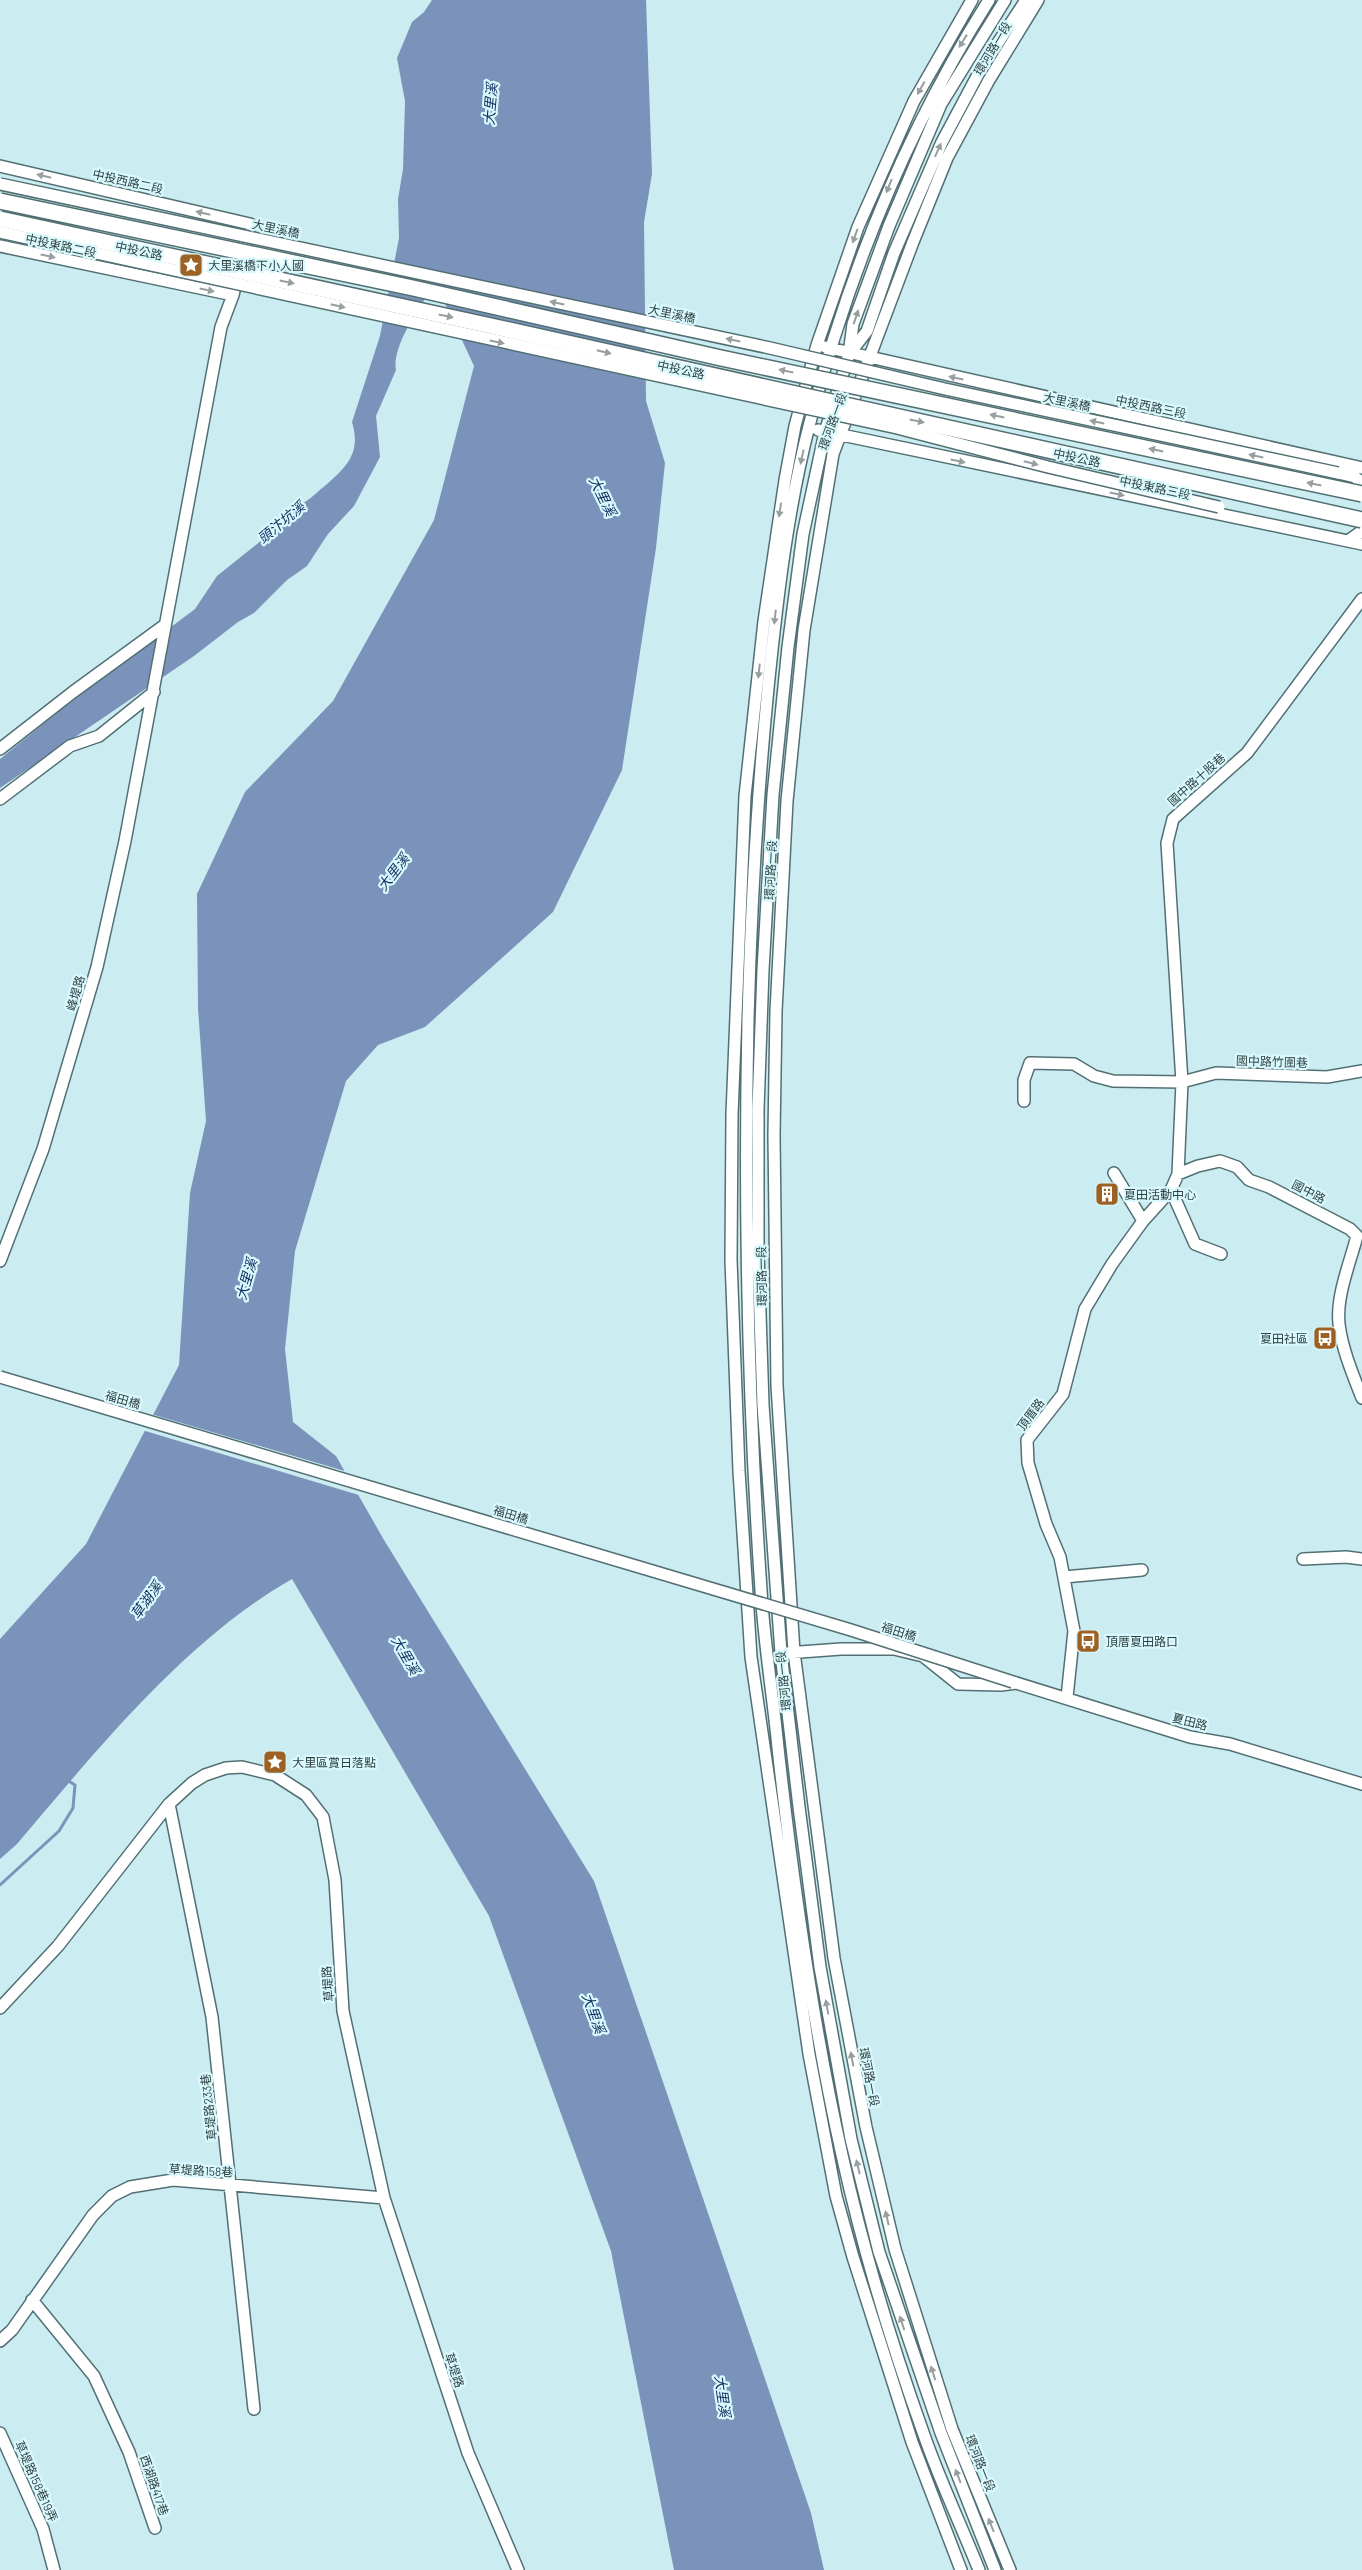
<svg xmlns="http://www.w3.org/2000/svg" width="1362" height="2570" viewBox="0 0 1362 2570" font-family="Barlow,'Noto Sans TC',sans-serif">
<rect width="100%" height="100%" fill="#cbedf1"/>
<path fill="#7b92ba" d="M432,0h214l6,174 -8,48 2,179 19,62 -9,85 -34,222 -69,142 -128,115 -47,18 -32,36 -51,170 -10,98 8,73 43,34 48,84 210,341 217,632 13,57h-150l-63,-319 -122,-335 -197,-337c-107,61 -195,171 -275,265l-17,15v-220l86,-95 93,-179 11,-172 16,-72 -8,-113 -1,-114 48,-102 88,-91 101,-181 40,-154 -38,-82c-14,18 -45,63 -40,86l-20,46 4,41 -26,49 -26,28 -21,32 -20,14 -33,33 -16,9 -44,34 -194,132v-29l59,-48 136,-102 22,-33 55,-44c6,-16 19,-21 33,-30 8,-5 14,-12 21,-17 22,-19 35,-33 26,-63l28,-86 19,-98 -1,-39 5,-30 2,-68 -8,-43 15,-36 12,-10z"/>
<path fill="#cbedf1" d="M151,1414l197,58 14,24 -220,-66z"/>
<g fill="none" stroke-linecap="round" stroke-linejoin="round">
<path stroke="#7b92ba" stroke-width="3" d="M0,1885l59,-54 14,-23 2,-23 -8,-5"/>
<g stroke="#527074" stroke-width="14">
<path id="minor" d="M0,166l250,58 -17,71 -12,32 -96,514 -28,126 -54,182 -43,112
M0,246l233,49
M825,347l537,121
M850,353l17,-22 27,-78 48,-111 40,-75 44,-67
M818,430l544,114
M1338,473l17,4 7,6
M1348,541l14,-10
M0,749l73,-57 92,-67
M0,799l70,-53 29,-10 55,-44
M1024,1101v-21l6,-17 44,1 20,12 19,5 69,1 34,-9 111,4 35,-6
M1114,1173l29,48
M1178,1174l20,-8 22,-5 17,6 12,13 20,7 81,42 7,7c-7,27 -21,60 -18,88 3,25 14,51 23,74
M1171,1190l24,54 26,10
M1303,1559l43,-2 16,2
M1064,1577l78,-7
M787,1653l54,-4h53l29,7 35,28 43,1 15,-2
M1013,1682l177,55 40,7 132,40
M1067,1697l7,-66 -14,-74 -14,-33 -18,-61 -1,-23 36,-46 22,-85 27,-45 31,-43 28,-31 7,-16 4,-92 -15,-239 6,-24 74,-66 115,-154
M169,1804l43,213 42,392
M0,2008l58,-62 111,-142 23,-21 13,-8 21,-7 16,-1 33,8 31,20 17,22 12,63 8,131 41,187 84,255 50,117
M32,2300l62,76 35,76 26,76
M0,2341l12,-11 81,-115 19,-19 18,-9 43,-7 211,18
M0,2433l43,96 11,41
M961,2570l-49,-128 -59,-185 -17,-61 -27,-142 -58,-397 -12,-186 -8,-211 1,-146 13,-318 19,-175 21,-141 10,-54 22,-81 41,-118 56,-126 58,-101
M979,2570c-18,-45 -39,-89 -55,-135 -33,-92 -61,-186 -82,-280 -30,-134 -49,-271 -64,-407 -5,-53 -14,-105 -17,-158 -13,-190 -17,-380 -13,-571 3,-110 9,-220 20,-331 9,-88 19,-176 41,-262 39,-153 96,-293 180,-426
M995,2570l-54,-137 -62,-181 -28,-113 -31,-172 -21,-160 -18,-154 -18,-248 -5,-152v-144l5,-139 10,-175 15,-148 15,-113 22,-102 24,-78 4,-30 36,-98 52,-122 64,-104
M1010,2570l-58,-141 -57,-180 -29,-122 -32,-169 -40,-306 -17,-266 -3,-251 2,-124 11,-210 17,-171 29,-176 80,-212 34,-84 42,-78 49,-80"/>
</g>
<use href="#minor" stroke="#fff" stroke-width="11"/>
<g stroke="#527074" stroke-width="14" stroke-linecap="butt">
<path id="minor-bridge" d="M0,184l770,164 175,41 393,84
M0,232l897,196 151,39 171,40
M0,1377l851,253 162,52"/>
</g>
<g stroke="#527074" stroke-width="18" stroke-linecap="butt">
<path id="major-bridge" d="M0,201l413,87 308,70 641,136
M0,219l482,105 880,196"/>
</g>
<use href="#minor-bridge" stroke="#fff" stroke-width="11"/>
<use href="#major-bridge" stroke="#fff" stroke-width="15"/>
</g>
<defs><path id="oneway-solid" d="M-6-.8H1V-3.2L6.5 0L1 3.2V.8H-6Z" transform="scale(1.25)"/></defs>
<g fill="#989fa0">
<use href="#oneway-solid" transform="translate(963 41) rotate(122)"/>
<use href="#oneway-solid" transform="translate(921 88) rotate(119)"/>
<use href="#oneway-solid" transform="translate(938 150) rotate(-66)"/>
<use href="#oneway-solid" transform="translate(44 176) rotate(-167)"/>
<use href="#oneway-solid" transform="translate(889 186) rotate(112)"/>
<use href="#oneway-solid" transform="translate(203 213) rotate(-167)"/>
<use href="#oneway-solid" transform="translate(855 236) rotate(110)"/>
<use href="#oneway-solid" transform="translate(48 256) rotate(12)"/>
<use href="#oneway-solid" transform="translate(287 282) rotate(12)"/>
<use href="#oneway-solid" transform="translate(207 290) rotate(12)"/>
<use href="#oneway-solid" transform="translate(557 303) rotate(-168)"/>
<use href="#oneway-solid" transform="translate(338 306) rotate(13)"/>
<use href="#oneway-solid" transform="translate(446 316) rotate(12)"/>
<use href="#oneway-solid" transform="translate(856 317) rotate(-71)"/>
<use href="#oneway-solid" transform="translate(733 340) rotate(-168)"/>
<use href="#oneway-solid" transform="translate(497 342) rotate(12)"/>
<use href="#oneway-solid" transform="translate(604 352) rotate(13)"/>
<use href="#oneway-solid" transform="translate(786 371) rotate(-168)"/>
<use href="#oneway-solid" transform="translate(956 378) rotate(-168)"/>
<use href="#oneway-solid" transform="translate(997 416) rotate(-168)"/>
<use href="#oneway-solid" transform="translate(917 421) rotate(12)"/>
<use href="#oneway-solid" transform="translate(1097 422) rotate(-168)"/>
<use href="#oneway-solid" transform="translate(1156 450) rotate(-168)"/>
<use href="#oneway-solid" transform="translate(1256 456) rotate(-168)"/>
<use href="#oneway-solid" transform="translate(802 457) rotate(102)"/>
<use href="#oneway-solid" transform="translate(958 461) rotate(12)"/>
<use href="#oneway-solid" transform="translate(1031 463) rotate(14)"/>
<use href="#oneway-solid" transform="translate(1314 484) rotate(-168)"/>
<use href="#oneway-solid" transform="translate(1117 494) rotate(12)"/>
<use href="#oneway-solid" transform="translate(780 510) rotate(99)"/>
<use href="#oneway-solid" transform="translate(775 617) rotate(96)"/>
<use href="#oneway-solid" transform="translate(759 671) rotate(96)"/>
<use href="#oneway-solid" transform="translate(827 2007) rotate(-100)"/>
<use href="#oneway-solid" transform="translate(852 2059) rotate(-101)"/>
<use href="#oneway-solid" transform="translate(858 2167) rotate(-104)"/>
<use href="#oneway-solid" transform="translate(887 2218) rotate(-103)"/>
<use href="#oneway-solid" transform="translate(902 2323) rotate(-108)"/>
<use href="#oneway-solid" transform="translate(933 2373) rotate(-108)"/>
<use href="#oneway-solid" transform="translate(958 2476) rotate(-111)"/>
<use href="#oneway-solid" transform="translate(991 2525) rotate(-112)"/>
</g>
<defs>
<g id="sight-square" transform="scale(1.25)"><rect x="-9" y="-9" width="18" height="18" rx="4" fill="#9d6123" stroke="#d8fafe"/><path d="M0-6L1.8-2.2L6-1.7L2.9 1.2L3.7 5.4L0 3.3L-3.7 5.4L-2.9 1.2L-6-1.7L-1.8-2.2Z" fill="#fff"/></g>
<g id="building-square" transform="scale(1.25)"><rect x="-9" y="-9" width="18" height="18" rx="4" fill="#9d6123" stroke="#d8fafe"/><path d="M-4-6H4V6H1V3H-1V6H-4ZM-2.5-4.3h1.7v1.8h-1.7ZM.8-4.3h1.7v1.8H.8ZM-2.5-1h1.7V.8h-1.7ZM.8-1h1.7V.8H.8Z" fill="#fff"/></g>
<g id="bus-square" transform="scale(1.25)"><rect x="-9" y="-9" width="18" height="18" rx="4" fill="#9d6123" stroke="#d8fafe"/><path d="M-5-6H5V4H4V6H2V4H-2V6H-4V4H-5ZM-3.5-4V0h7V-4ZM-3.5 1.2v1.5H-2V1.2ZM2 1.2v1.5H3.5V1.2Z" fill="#fff"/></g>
</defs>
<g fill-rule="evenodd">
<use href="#sight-square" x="191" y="265"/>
<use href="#building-square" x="1107" y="1194"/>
<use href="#bus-square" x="1325" y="1338"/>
<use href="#bus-square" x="1088" y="1641"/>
<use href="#sight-square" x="275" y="1762"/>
</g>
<g text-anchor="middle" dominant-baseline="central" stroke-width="4.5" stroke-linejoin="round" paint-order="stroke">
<g font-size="12" fill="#313f40" stroke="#d8fafe">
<text transform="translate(992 48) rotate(-59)">環河路一段</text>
<text transform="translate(128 181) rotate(13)">中投西路二段</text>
<text transform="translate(276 228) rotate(12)">大里溪橋</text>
<text transform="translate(61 245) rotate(12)">中投東路二段</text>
<text transform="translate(139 250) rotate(12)">中投公路</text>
<text transform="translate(672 313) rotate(12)">大里溪橋</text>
<text transform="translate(681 369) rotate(12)">中投公路</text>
<text transform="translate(1067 401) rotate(12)">大里溪橋</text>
<text transform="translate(1151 406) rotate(12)">中投西路三段</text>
<text transform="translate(832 421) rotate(-70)">環河路一段</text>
<text transform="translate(1077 457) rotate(12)">中投公路</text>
<text transform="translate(1155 487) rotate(12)">中投東路三段</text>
<text transform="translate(1196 779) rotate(-42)">國中路十股巷</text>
<text transform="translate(770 870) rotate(-87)">環河路一段</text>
<text transform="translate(75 993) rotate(-74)">峰堤路</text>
<text transform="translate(1272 1061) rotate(2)">國中路竹圍巷</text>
<text transform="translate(1309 1191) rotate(27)">國中路</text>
<text transform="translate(761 1276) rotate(-91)">環河路一段</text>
<text transform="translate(123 1399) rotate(16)">福田橋</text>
<text transform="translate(1030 1414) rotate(-53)">頂厝路</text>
<text transform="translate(511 1514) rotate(17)">福田橋</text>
<text transform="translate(899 1631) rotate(18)">福田橋</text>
<text transform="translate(783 1681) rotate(-96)">環河路一段</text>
<text transform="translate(1190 1721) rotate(14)">夏田路</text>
<text transform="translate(327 1984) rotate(-95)">草堤路</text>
<text transform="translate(870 2077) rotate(79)">環河路一段</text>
<text transform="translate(208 2107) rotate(-96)">草堤路233巷</text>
<text transform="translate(201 2170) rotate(3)">草堤路158巷</text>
<text transform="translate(455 2370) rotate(71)">草堤路</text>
<text transform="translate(981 2463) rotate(68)">環河路一段</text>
<text transform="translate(37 2481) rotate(66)">草堤路158巷19弄</text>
<text transform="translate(155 2485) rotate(71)">西湖路417巷</text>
</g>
<g font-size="12" fill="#313f40" stroke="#d8fafe" text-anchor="start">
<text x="208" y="265">大里溪橋下小人國</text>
<text x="1124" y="1194">夏田活動中心</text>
<text x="1308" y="1338" text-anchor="end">夏田社區</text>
<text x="1106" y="1641">頂厝夏田路口</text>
<text x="292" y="1762">大里區賞日落點</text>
</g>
<g font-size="14" font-style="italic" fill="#112c5d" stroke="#d8fafe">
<text transform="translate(490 104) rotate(-85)">大里溪</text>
<text transform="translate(603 496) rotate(64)">大里溪</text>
<text transform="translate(281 522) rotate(-40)">頭汴坑溪</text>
<text transform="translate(393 872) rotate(-53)">大里溪</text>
<text transform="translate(246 1279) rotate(-74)">大里溪</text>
<text transform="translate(146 1600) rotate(-54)">草湖溪</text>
<text transform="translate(406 1655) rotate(60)">大里溪</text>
<text transform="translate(594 2013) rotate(70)">大里溪</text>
<text transform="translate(723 2396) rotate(82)">大里溪</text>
</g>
</g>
</svg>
